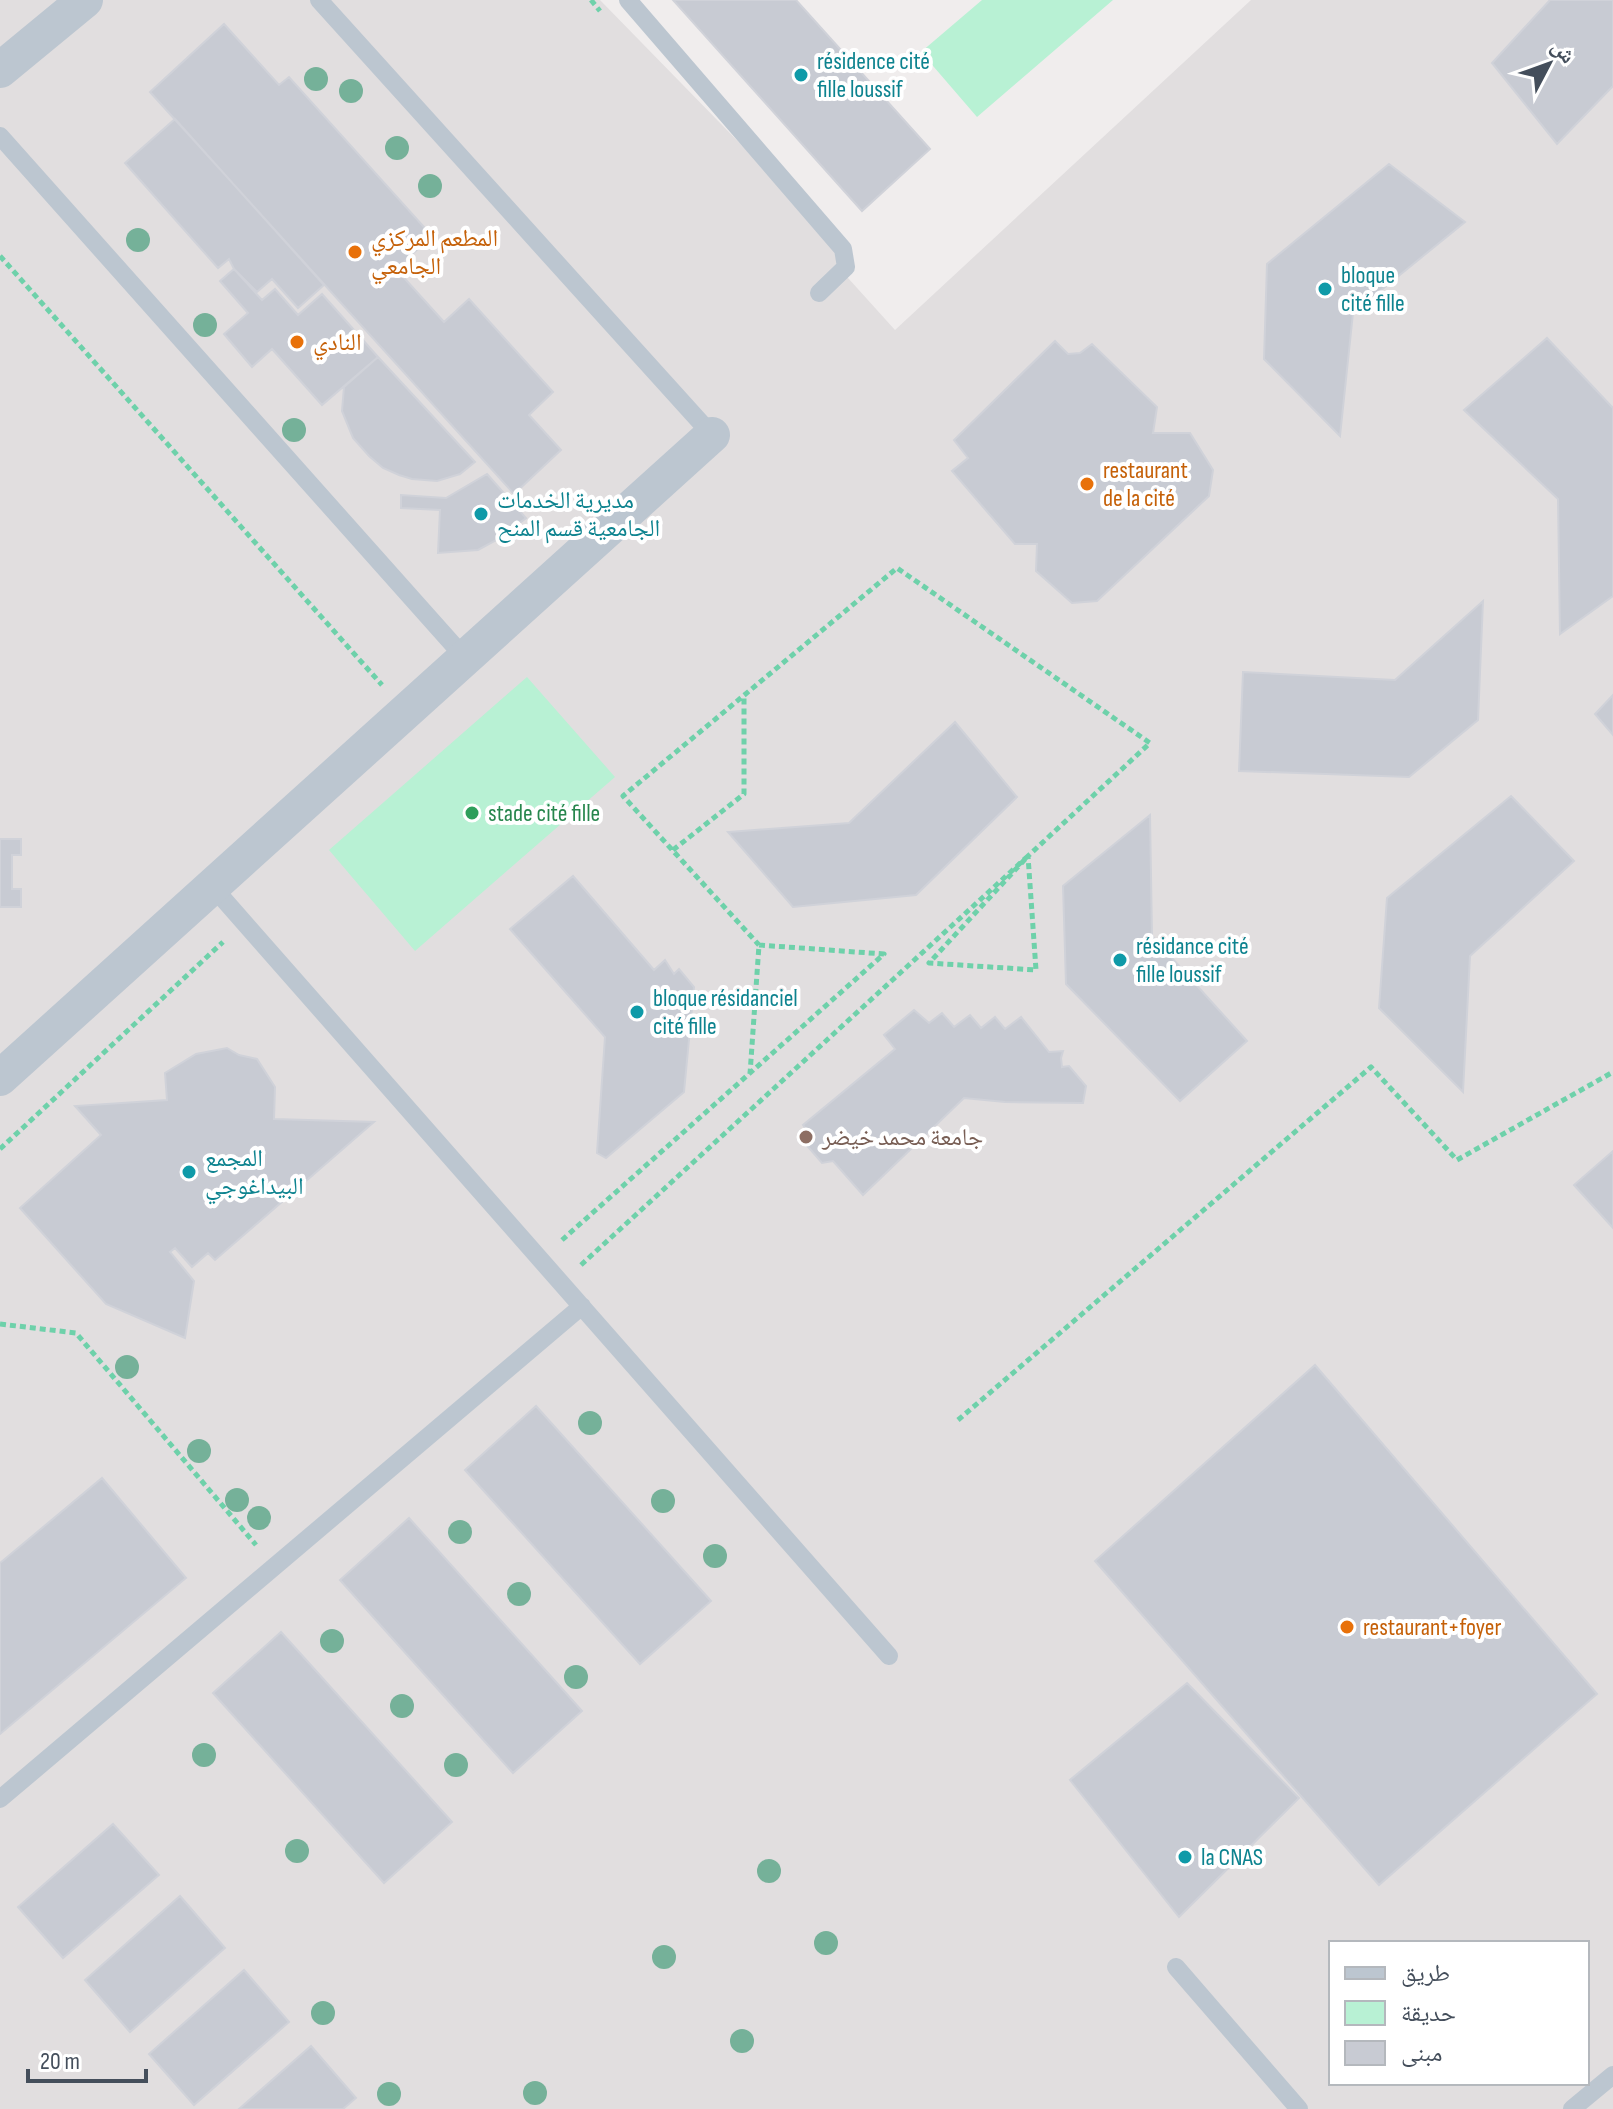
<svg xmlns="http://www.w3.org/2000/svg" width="1613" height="2109" viewBox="0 0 1613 2109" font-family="'Sofia Sans Condensed','Noto Naskh Arabic',sans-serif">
<rect width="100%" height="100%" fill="#f0eded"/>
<path fill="#e1dedf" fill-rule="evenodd" d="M0,0h600l243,249 -4,19 56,62 356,-330h362v2109h-1613zM1331,1943h256v140h-256z"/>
<path fill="#b8f1d4" d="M982,0h131l-136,117 -56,-65z
M527,677l88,100 -200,174 -86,-101z"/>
<path fill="#c8cbd3" stroke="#d0d2d9" stroke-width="2" d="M673,0h123l134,149 -68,62z
M1550,0h63v86l-56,58 -65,-81z
M224,24l55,61 10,-8 143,159 -36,33 48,53 25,-23 84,93 -24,23 32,35 -47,44 -364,-402z
M175,119l149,166 -26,23 -26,-29 -15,13 -23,-23 -5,-10 -11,9 -93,-105z
M1389,164l76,58 -112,91 -13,123 -76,-77 3,-95z
M234,269l28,31 13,-11 23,26 24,-21 56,63 -56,48 -50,-56 -20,18 -28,-33 24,-21 -28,-32z
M1547,338l66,70v188l-53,38 -2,-135 -94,-89z
M1055,341l13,13 12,-1 12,-9 65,63 -4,26h37l23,37 -4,26 -112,105 -25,2 -36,-32 1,-27h-22l-63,-73 16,-13 -14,-18z
M378,357l97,105 -15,12 -23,7 -25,-2 -13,-4 -16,-7 -14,-12 -16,-18 -11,-27 2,-24z
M487,474l39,44 -24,19 -24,13 -40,3 2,-43 -39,-2v-13l45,3z
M1483,601l-5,119 -69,57 -170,-6 4,-99 152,8z
M1613,695v40l-18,-21z
M955,722l62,75 -101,98 -123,12 -65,-75 121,-9z
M1511,796l63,65 -104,95 -7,136 -84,-84 8,-110z
M1150,815l2,121 95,105 -67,60 -114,-117 -3,-98z
M0,839h21v16h-9v34h9v18h-21z
M573,876l81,94 11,-10 9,14 5,-5 15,18 -10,105 -78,66 -9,-5 8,-116 -95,-108z
M914,1010l15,13 13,-10 12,14 16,-12 11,13 14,-11 10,12 16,-12 28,35 14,-1 -2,7 1,9 7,-1 17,20 -3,17 -78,-1 -41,-4 -101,97 -30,-34 -11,2 -19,-22 5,-9 -5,-7 92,-76 -11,-14z
M227,1048l12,7 18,4 18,28 -1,32 100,3 -159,138 -7,-7 -16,14 -17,-19 -5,4 24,29 -9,57 -79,-34 -86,-96 81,-73 -26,-29 92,-6 -2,-27 31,-19z
M1613,1151v77l-39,-43z
M1315,1365l282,329 -218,191 -284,-324z
M536,1406l175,195 -71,63 -175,-194z
M102,1478l84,100 -186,156v-171z
M409,1518l173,193 -69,62 -173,-193z
M281,1632l171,190 -68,61 -171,-190z
M1187,1683l112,115 -120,119 -109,-137z
M113,1824l46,51 -96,83 -45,-51z
M180,1896l45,52 -95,84 -45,-52z
M244,1970l45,52 -95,83 -45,-51z
M311,2046l45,52 -13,11h-104z"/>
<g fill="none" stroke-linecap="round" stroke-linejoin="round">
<path stroke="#6ed1aa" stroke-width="5" stroke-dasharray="6 4" stroke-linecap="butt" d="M591,0l9,11
M0,256l382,429
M673,850l71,-56v-98
M0,1149l223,-207
M562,1240l322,-286 -125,-9 -9,129
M581,1265l447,-409 -99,107 107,7 -8,-114 122,-113 -253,-175 -274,228 136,149
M0,1324l76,9 180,212
M958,1420l413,-353 86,93 156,-88"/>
<path stroke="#bcc6d0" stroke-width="18" d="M319,0l393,435
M628,0l215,249 3,18 -27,26
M0,136l465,522
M212,886l677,770
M0,1799l582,-493
M1176,1967l123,142
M1572,2109l41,-34"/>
<path stroke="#bcc6d0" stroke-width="36" d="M0,70l85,-70
M0,1078l712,-643"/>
</g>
<g fill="#75b199">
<circle cx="316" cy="79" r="12"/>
<circle cx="351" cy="91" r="12"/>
<circle cx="397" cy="148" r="12"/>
<circle cx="430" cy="186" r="12"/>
<circle cx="138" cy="240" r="12"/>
<circle cx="205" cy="325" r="12"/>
<circle cx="294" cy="430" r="12"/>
<circle cx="127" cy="1367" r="12"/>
<circle cx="590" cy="1423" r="12"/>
<circle cx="199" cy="1451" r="12"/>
<circle cx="237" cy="1500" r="12"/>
<circle cx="663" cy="1501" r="12"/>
<circle cx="259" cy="1518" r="12"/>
<circle cx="460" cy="1532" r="12"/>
<circle cx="715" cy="1556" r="12"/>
<circle cx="519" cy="1594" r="12"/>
<circle cx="332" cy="1641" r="12"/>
<circle cx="576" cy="1677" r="12"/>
<circle cx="402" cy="1706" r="12"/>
<circle cx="204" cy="1755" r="12"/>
<circle cx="456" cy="1765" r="12"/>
<circle cx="297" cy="1851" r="12"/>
<circle cx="769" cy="1871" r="12"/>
<circle cx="826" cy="1943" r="12"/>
<circle cx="664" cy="1957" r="12"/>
<circle cx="323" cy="2013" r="12"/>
<circle cx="742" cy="2041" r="12"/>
<circle cx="535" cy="2093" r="12"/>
<circle cx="389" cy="2094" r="12"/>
</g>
<g fill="#0f9aa8" stroke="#fff" stroke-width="3">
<circle cx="801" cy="75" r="8"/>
<circle cx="1325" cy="289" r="8"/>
<circle cx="481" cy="514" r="8"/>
<circle cx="1120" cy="960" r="8"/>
<circle cx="637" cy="1012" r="8"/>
<circle cx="189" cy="1172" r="8"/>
<circle cx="1185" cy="1857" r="8"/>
</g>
<g fill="#e8710a" stroke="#fff" stroke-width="3">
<circle cx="355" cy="252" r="8"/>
<circle cx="297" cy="342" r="8"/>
<circle cx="1087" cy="484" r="8"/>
<circle cx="1347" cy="1627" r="8"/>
</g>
<circle fill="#2e9e5b" stroke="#fff" stroke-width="3" cx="472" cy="813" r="8"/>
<circle fill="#8d6e63" stroke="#fff" stroke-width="3" cx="806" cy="1137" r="8"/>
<g text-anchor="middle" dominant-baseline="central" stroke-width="8" stroke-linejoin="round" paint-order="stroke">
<g font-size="24" fill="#0d838f" stroke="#fff" text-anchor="start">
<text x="817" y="61">résidence cité<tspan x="817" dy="28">fille loussif</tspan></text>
<text x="1341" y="275">bloque<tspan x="1341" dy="28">cité fille</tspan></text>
<text x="497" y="500">مديرية الخدمات<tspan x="497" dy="28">الجامعية قسم المنح</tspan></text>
<text x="1136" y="946">résidance cité<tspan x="1136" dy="28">fille loussif</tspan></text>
<text x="653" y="998">bloque résidanciel<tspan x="653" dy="28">cité fille</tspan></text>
<text x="205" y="1158">المجمع<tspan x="205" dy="28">البيداغوجي</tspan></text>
<text x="1201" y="1857">la CNAS</text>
</g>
<g font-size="24" fill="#c56008" stroke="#fff" text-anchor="start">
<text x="371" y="238">المطعم المركزي<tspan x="371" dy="28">الجامعي</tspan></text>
<text x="313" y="342">النادي</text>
<text x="1103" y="470">restaurant<tspan x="1103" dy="28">de la cité</tspan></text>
<text x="1363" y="1627">restaurant+foyer</text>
</g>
<g font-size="24" fill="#27864d" stroke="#fff" text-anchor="start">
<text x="488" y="813">stade cité fille</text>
</g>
<g font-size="24" fill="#785e54" stroke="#fff" text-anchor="start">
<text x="822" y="1137">جامعة محمد خيضر</text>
</g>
</g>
<rect x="1329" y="1941" width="260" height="144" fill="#ffffff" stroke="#b4b8bd" stroke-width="2"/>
<rect x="1345" y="1967" width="40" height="12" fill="#bcc6d0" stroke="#b4b8bd" stroke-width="2"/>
<text x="1401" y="1981" font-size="24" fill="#444e5b">طريق</text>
<rect x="1345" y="2001" width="40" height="24" fill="#b8f1d4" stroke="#b4b8bd" stroke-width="2"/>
<text x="1401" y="2021" font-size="24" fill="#444e5b">حديقة</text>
<rect x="1345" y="2041" width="40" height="24" fill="#c8cbd3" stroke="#b4b8bd" stroke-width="2"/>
<text x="1401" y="2061" font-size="24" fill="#444e5b">مبنى</text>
<g transform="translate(1549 64) rotate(49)" stroke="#ffffff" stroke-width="6" paint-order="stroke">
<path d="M0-6L14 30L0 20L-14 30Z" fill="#444e5b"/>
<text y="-12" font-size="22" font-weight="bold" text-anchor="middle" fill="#444e5b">ش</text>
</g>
<path d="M28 2069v12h118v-12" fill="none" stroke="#444e5b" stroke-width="4"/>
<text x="40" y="2069" font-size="24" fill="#444e5b" stroke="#ffffff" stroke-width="6" paint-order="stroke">20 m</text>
</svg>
